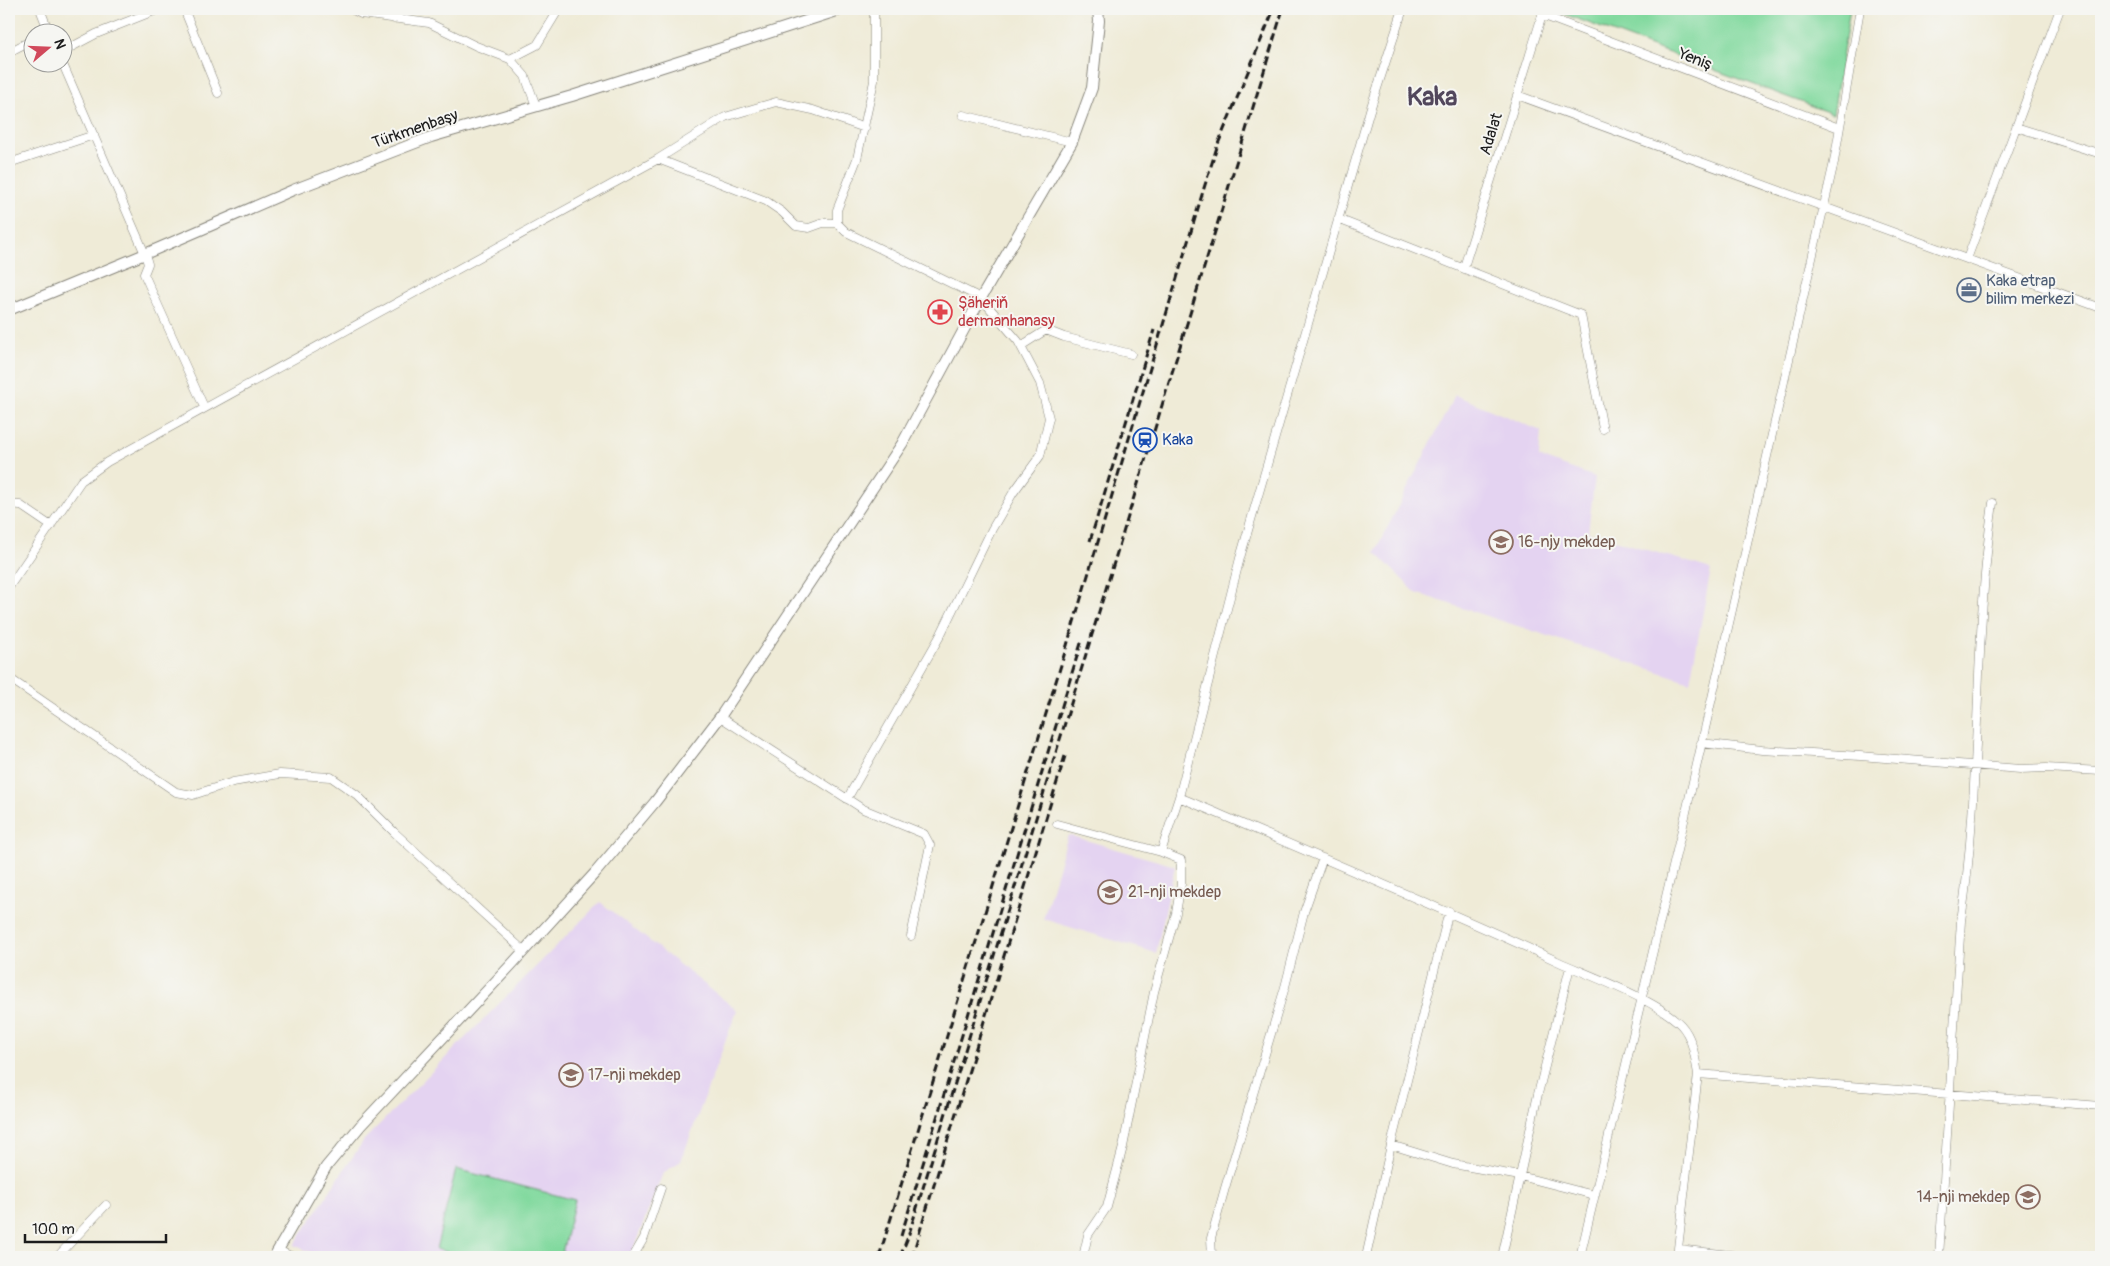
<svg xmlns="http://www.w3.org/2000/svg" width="2110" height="1266" viewBox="0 0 2110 1266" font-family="Pangolin,sans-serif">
<rect width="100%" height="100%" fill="#f6f6f2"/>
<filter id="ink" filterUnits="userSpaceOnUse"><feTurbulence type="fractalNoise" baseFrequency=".02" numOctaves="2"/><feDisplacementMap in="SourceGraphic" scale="10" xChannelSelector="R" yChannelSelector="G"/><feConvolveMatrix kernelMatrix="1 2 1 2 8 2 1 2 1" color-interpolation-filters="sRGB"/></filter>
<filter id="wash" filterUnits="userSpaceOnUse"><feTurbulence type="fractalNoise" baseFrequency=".0096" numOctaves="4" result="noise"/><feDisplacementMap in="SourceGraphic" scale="20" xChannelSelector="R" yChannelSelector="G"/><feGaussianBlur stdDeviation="1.12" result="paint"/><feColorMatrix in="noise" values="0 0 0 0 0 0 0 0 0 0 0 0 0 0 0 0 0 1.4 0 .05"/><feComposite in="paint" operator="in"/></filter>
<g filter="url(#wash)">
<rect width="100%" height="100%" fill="#efebd7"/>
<path fill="#e4d3f1" d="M1455,395l86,36 -2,26 56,20 -7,55 123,37 -21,113 -274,-89 -41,-41z
M1068,835l107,31 -19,87 -113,-34z
M600,902l137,108 -56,151 -18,12 -33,84h-309l-27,-12 70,-105z"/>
<path fill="#81d99e" stroke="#4e7a5d" d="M1557,9h293l-17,105 -277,-103z
M456,1169l119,31 -14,57h-95l-30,-8z"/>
</g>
<g filter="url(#ink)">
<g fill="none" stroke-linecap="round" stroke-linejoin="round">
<g stroke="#86847a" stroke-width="9">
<path id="minor" d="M40,9l9,23
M184,9l34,84
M351,9l10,5 68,9 47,23 34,13 15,17 11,30
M1542,15l297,113
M394,19l8,-10
M9,52l23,-12
M62,52l34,-18 63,-25
M510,59l27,-14 22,-36
M62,62l83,192 3,10 -4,10 60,133
M1517,95l584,213
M963,115l109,27
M2016,127l85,27
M658,159l108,42 16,11 14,14 13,2 14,-5h14
M9,163l85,-28
M1338,219l243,96 22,114
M1967,259l93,-250
M1464,267l80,-258
M1021,346l25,-16 18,7 67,17
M9,504l11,1 31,21
M9,587l72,-106 26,-19 551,-303 67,-42 51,-15 37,8 52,18
M9,678l167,114 17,3 40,-13 47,-8 51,3 26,18 37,37 130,119
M720,717l143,92 61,25 6,11 -19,91
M1701,743l61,7 98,6 160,13 26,-1 55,3
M1179,797c127,54 253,107 378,164 33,15 100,39 124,64 12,13 14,33 17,49l-21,183
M847,799l93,-163 52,-107 21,-36 27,-37 9,-38 -9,-35 -22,-42 -37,-43 -135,-66 -9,-9v-13l20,-51 17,-78v-72
M1057,824l104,28 18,-55 61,-239 130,-448 33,-101
M1698,1074l403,32
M1391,1145l62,19 67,12 74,19
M1678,1249l69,8
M278,1250l15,7
M57,1257l49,-52
M633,1257l11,-19 17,-50
M1083,1257l5,-22 19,-28 16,-60 31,-155 22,-79 5,-29v-24l-20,-8
M1212,1257l-1,-19 14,-50 60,-201 19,-75 19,-54
M1366,1257l25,-112 58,-234
M1502,1257l36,-163 32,-127
M1580,1257l104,-436 150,-659 26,-153
M1939,1257l22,-336c21,-138 12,-279 32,-418"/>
</g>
<g stroke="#86847a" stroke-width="12">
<path id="tertiary" d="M9,310l136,-56 148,-64 138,-53 141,-41 271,-87
M274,1257l52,-90 35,-42 151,-161 83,-91 60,-71 65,-85 182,-273 79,-146 91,-156 20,-54 7,-67 -1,-12"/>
</g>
<g stroke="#86847a" stroke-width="13">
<path id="secondary" d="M2099,9l2,1"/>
</g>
<use href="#minor" stroke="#fff" stroke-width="8"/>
<use href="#tertiary" stroke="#fff" stroke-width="10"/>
<use href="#secondary" stroke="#fee4c6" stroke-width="11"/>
<path stroke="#1c1c1c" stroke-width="3" stroke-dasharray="8 4" stroke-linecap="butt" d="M1090,541l64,-211
M901,1236l181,-596
M879,1257l186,-605 139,-464 14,-44 56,-135
M900,1257l8,-20 375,-1228
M912,1257l153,-501"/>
</g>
</g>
<defs>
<g id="office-ring" transform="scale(1.25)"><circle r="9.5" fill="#f6f6f2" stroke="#5c6f8a" stroke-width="1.5"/><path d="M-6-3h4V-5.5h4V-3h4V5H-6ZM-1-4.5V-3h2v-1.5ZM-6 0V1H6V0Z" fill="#5c6f8a"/></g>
<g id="pharmacy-ring" transform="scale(1.25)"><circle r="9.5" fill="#f6f6f2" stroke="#e0444e" stroke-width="1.5"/><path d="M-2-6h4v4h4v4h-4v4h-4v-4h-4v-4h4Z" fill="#e0444e"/></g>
<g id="station-ring" transform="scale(1.25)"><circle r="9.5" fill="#f6f6f2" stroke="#1a4fb4" stroke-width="1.5"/><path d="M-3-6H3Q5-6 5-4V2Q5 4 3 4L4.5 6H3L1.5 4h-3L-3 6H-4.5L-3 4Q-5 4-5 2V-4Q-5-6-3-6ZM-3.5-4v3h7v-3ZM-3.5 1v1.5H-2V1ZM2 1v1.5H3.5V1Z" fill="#1a4fb4"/></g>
<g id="school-ring" transform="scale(1.25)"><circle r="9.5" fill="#f6f6f2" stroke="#8d6e63" stroke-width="1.5"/><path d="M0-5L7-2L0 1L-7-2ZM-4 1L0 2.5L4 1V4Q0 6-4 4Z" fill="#8d6e63"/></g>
</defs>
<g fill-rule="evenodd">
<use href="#office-ring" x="1969" y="290"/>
<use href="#pharmacy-ring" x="940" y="312"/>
<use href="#station-ring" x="1145" y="440"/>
<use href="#school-ring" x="1501" y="542"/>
<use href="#school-ring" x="1110" y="892"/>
<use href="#school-ring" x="571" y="1075"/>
<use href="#school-ring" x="2028" y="1197"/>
</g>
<g text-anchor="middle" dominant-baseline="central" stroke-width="4" stroke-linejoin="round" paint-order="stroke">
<g font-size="16" fill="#1c1c1c" stroke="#f6f6f2">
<text transform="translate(1695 59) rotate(21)">Yeniş</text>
<text transform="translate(415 129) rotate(-19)">Türkmenbaşy</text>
<text transform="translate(1491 134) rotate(-73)">Adalat</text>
</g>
<g font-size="16" fill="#4e5e75" stroke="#f6f6f2" text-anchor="start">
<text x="1986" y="281">Kaka etrap<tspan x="1986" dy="18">bilim merkezi</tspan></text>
</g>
<g font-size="16" fill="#be3a42" stroke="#f6f6f2" text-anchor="start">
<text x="958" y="303">Şäheriň<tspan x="958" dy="18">dermanhanasy</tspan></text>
</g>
<g font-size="16" fill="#164399" stroke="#f6f6f2" text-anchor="start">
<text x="1162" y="440">Kaka</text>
</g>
<g font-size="16" fill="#785e54" stroke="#f6f6f2" text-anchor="start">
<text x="1518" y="542">16-njy mekdep</text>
<text x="1128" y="892">21-nji mekdep</text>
<text x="588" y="1075">17-nji mekdep</text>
<text x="2010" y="1197" text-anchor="end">14-nji mekdep</text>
</g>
<g font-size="26" font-weight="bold" fill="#52475c" stroke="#f6f6f2">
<text x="1432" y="97">Kaka</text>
</g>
</g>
<rect width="2110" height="1266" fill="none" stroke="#f6f6f2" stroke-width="30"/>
<g transform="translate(48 48) rotate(71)"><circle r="24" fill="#f6f6f2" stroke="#9f9f9c"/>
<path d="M0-4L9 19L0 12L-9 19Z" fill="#d1495b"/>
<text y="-8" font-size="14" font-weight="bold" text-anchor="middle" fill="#1c1c1c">N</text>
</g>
<path d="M25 1234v8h141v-8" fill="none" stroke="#1c1c1c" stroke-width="2.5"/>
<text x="32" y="1234" font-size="15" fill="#1c1c1c" stroke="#f6f6f2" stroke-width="4" paint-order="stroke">100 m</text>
</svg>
